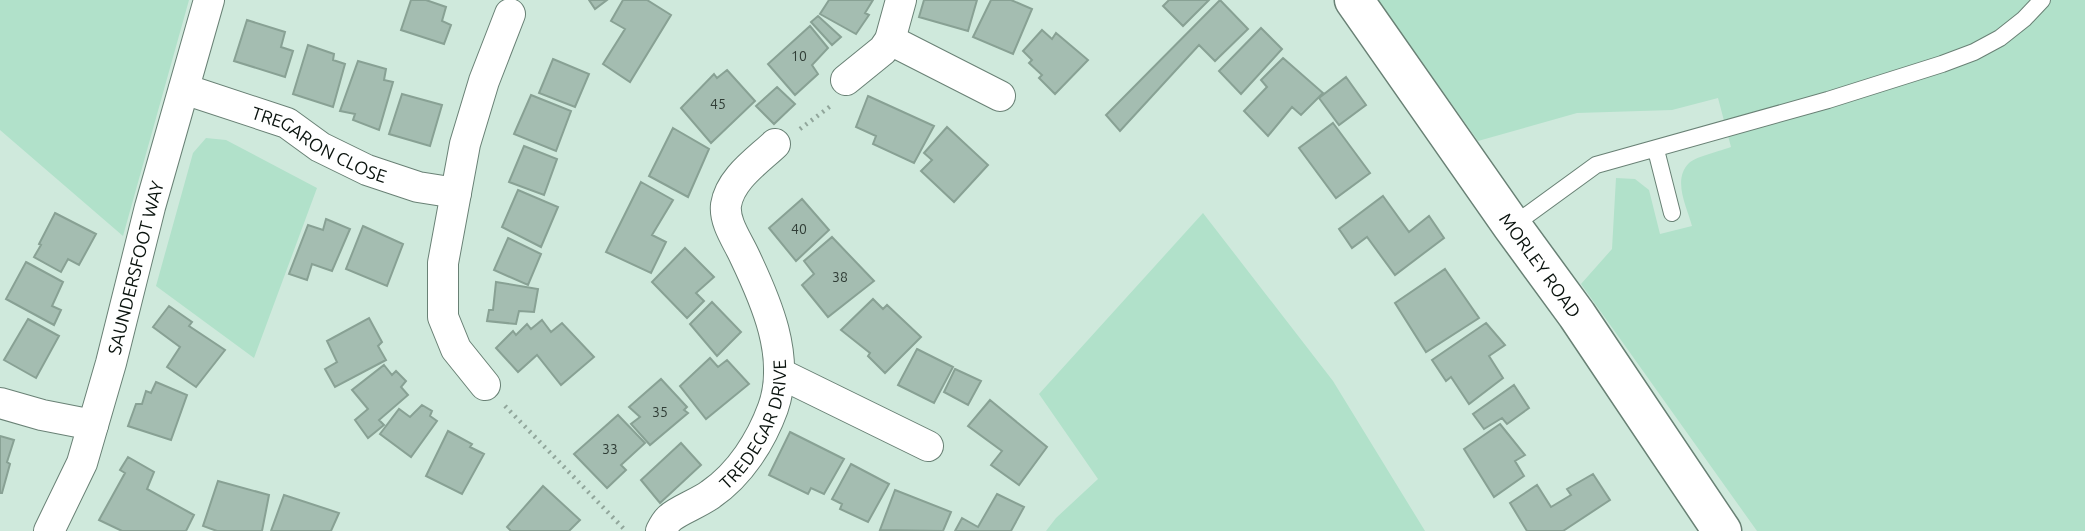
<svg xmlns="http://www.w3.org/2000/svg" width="2085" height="531" viewBox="0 0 2085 531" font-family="Ubuntu,sans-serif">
<rect width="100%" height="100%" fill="#cfe9dc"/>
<path fill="#b1e1ca" d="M0,0h189l-66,236 -123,-106z
M1378,0h707v531h-328l-176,-247 31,-35 4,-71 19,1 14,11 11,44 32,-8c-5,-19 -20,-46 -3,-63 8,-7 32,-12 42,-16l-13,-49 -46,12 -95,3 -99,28z
M206,138l20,2 91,48 -63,170 -98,-72 37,-133z
M1203,213l130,168 92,150h-379l10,-13 42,-39 -59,-85z"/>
<path fill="#a4bdb1" stroke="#88a194" stroke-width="2" d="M411,0h15l20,7 -4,14 9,4 -7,19 -43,-14z
M589,0h18l-12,9z
M623,0h24l24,15 -41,67 -27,-18 22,-35 -14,-8z
M829,0h44l-8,13 4,2 -13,19 -36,-20z
M924,0h53l-9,31 -49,-14z
M991,0h20l21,9 -19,45 -40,-17z
M1169,0h40l-26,26 -20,-20z
M1220,0l28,29 -33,32 -16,-16 -79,86 -14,-16z
M818,16l23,21 -9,8 -21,-23z
M247,20l38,12 -4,15 12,4 -8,26 -51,-16z
M810,26l18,22 -16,17 6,9 -23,21 -27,-31z
M1261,28l21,21 -41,45 -22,-23z
M1042,30l10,9 4,-6 32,27 -33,34 -16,-16 3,-3 -13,-12 3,-3 -9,-9z
M308,45l26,9 -1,6 12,4 -12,43 -40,-13z
M1283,58l40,35 -22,22 -9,-8 -24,29 -24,-25 23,-24 -6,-7z
M553,59l36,15 -14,33 -36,-14z
M358,61l28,8 -2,11 9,2 -14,48 -26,-10 2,-6 -15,-3z
M727,70l28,31 -44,42 -30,-35 33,-34 3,4z
M1346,77l20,28 -27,20 -20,-27z
M777,87l18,17 -21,20 -18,-18z
M402,94l40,11 -12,41 -41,-12z
M531,95l40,16 -15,40 -42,-17z
M868,96l66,30 -20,37 -41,-19 3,-8 -20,-9z
M1333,123l37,50 -34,25 -37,-50z
M947,127l41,38 -34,37 -33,-31 11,-11 -8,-7z
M673,128l36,21 -21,48 -39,-21z
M524,146l33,13 -13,36 -35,-13z
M641,182l32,18 -21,35 14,7 -15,31 -45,-21z
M518,190l40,17 -17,40 -39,-20z
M1383,196l26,36 20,-16 15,22 -49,37 -28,-38 -15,11 -13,-19z
M802,199l27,31 -33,31 -27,-33z
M55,213l41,21 -17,31 -11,-6 -7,13 -27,-15 7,-12 -2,-1z
M326,219l24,10 -18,42 -20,-7 -5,16 -18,-6 19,-49 15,5z
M363,226l40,18 -16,42 -41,-17z
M832,237l42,44 -46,36 -26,-32 12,-11 -10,-13z
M508,238l33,16 -13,31 -34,-15z
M685,248l29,29 -18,16 8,8 -17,17 -35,-36z
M26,262l37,20 -11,24 9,4 -7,15 -48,-26z
M1445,269l34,49 -53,34 -31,-49z
M496,282l42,7 -4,23 -15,-1 -3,13 -29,-3 2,-11h4z
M873,299l10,10 4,-4 34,32 -36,36 -17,-17 2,-3 -29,-23z
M712,302l29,30 -24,24 -27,-32z
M169,306l23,16 -3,4 36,24 -29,37 -29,-20 13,-20 -27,-20z
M369,318l13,24 -4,4 8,14 -51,27 -10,-18 12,-7 -10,-21z
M28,319l31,17 -23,42 -32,-18z
M542,320l9,12 11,-9 32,34 -33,28 -24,-30 -19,17 -22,-24 17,-17 3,4 11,-11 4,5z
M1486,323l19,22 -16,11 14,22 -34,26 -18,-27 -5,4 -14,-21z
M917,349l36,18 -19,36 -36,-18z
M710,358l8,9 9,-7 22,24 -43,35 -26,-33z
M384,365l8,10 4,-4 10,10 -5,6 7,8 -29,25 5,5 -16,13 -13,-18 13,-11 -16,-19z
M955,369l26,12 -13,24 -24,-13z
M661,379l26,28 -3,3 4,3 -38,32 -19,-21 9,-7 -11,-10z
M156,382l31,13 -16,45 -43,-14 8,-22h6l4,-13 5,2z
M1514,385l15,23 -22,16 -5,-6 -18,11 -11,-15z
M990,400l57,47 -28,38 -28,-20 11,-14 -34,-25z
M422,405l10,6 -2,5 7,5 -26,36 -31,-23 19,-25 11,8z
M618,415l27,28 -24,22 5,5 -19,18 -33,-34z
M1500,424l25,31 -10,6 9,15 -30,21 -30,-48z
M448,431l24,13 -2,3 14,7 -22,40 -36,-18z
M790,432l54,27 -20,35 -13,-6 -3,6 -39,-19z
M0,436l14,4 -7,22 3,2 -8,29h-2z
M681,443l20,22 -41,38 -19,-23z
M128,457l26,15 -7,17 47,26 -8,16h-64l-23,-11 26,-47 -5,-3z
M851,464l38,20 -21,38 -28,-13 2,-5 -10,-5z
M1593,474l17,26 -47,31h-36l-17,-28 27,-18 14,22 20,-12 -4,-6z
M218,481l51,14 -7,36h-45l-14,-5z
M543,486l37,34 -11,11h-58l-4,-4z
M895,490l56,22 -8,19 -63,-1z
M997,494l27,13 -13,24h-56l7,-13 16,9z
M284,495l55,18 -8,18h-60z"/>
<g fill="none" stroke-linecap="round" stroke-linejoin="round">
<g stroke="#698175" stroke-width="18">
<path id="service" d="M1656,150l16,63
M1512,226l84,-61 232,-65 114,-36 32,-12 26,-14 24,-19 18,-19"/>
</g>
<g stroke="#698175" stroke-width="32">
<g id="minor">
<path d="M890,40l110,56"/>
<path d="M846,80l37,-30 7,-10 11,-40"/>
<path id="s1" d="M184,89l103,34 33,24 47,23 51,17 38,6"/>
<path d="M779,373l149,73"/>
<path d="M485,385l-29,-36 -13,-32v-54l22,-119 19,-63 26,-67"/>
<path d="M0,403l42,12 51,10"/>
<path id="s2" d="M49,531l33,-68 29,-100 39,-156 59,-207"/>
<path id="s3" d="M661,531c2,-4 5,-10 9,-13 7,-7 31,-16 41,-24 29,-20 50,-53 62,-86 18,-51 -7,-107 -29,-153 -7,-15 -20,-33 -18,-50 4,-26 31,-44 49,-61"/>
</g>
</g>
<g stroke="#698175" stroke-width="41">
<g id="tertiary">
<path id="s4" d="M1354,0l158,226 65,89 145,216"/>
</g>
</g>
<path stroke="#91a69b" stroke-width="4.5" stroke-dasharray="2 5" stroke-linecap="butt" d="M800,129l32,-24
M505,406l121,125"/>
<use href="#service" stroke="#fff" stroke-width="16"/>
<use href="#minor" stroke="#fff" stroke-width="30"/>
<use href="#tertiary" stroke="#fff" stroke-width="38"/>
</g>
<g text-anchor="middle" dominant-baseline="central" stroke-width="5" stroke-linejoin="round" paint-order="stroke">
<g font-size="14" fill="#303d36">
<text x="799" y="56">10</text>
<text x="718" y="104">45</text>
<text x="799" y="229">40</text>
<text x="840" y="277">38</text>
<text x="660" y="412">35</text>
<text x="610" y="449">33</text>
</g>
<g font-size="18" fill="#09120d" stroke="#dcf6e9">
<text stroke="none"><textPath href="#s1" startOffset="147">TREGARON CLOSE</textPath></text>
<text stroke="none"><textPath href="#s4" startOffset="324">MORLEY ROAD</textPath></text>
<text stroke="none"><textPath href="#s2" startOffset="278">SAUNDERSFOOT WAY</textPath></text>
<text stroke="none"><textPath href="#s3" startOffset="149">TREDEGAR DRIVE</textPath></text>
</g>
</g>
</svg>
